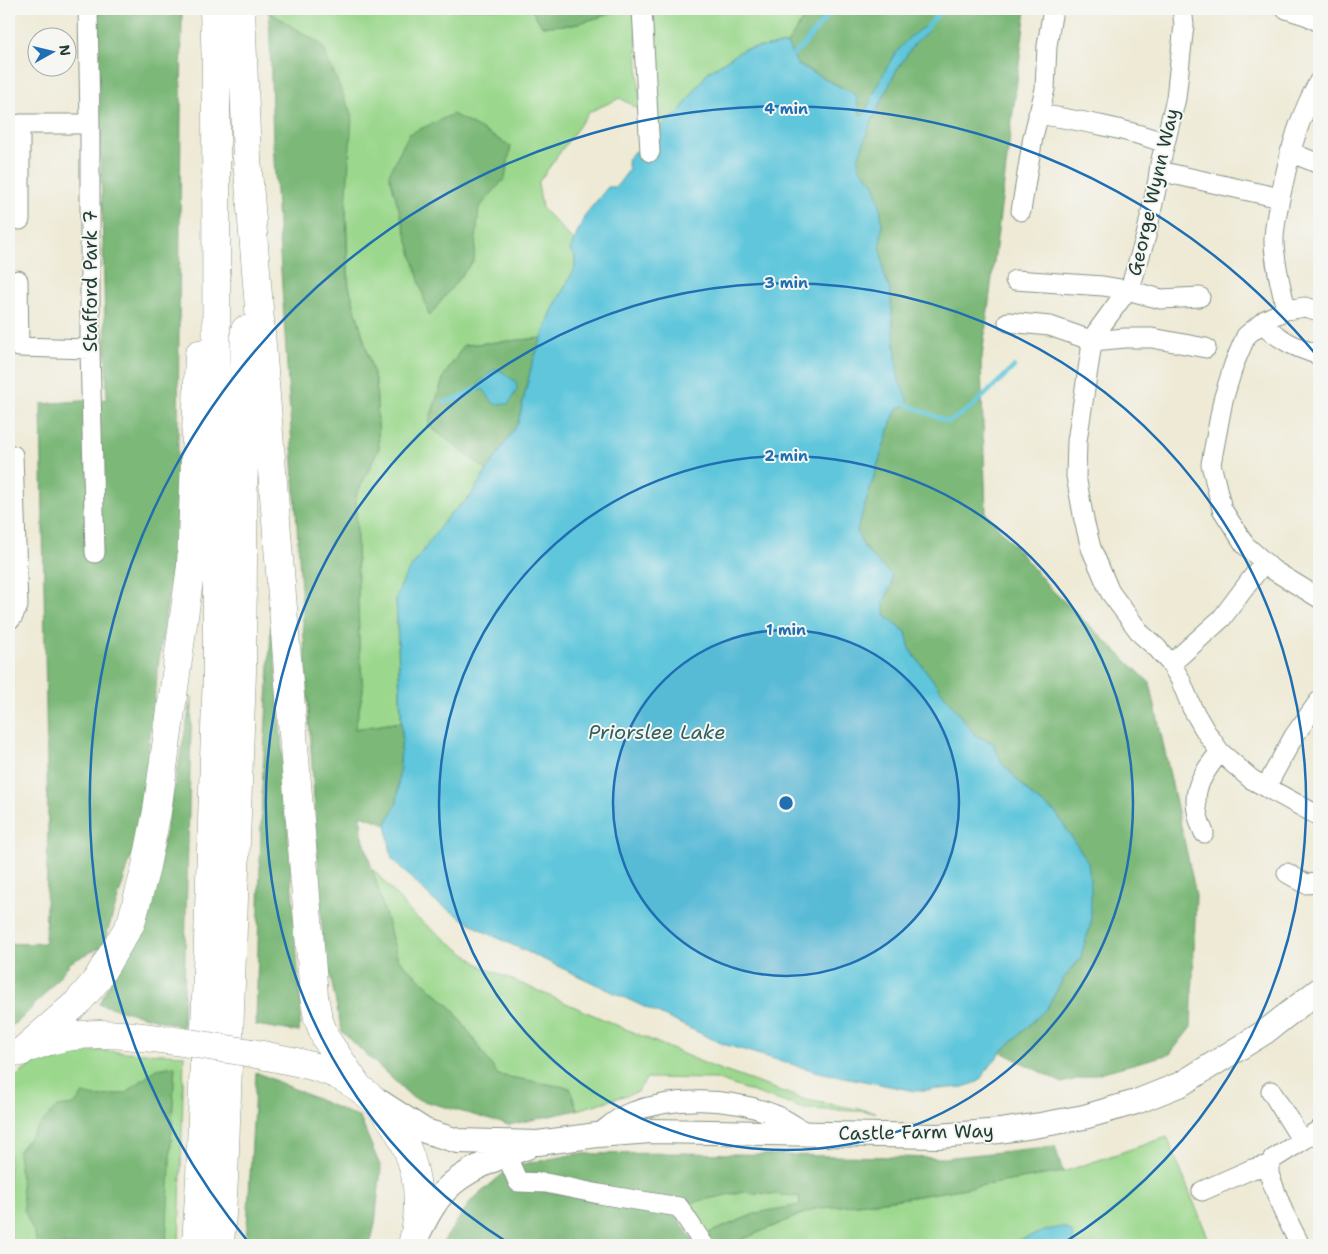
<svg xmlns="http://www.w3.org/2000/svg" width="1328" height="1254" viewBox="0 0 1328 1254" font-family="'Shantell Sans',sans-serif">
<rect width="100%" height="100%" fill="#f6f6f2"/>
<filter id="ink" filterUnits="userSpaceOnUse"><feTurbulence type="fractalNoise" baseFrequency=".02" numOctaves="2"/><feDisplacementMap in="SourceGraphic" scale="10" xChannelSelector="R" yChannelSelector="G"/><feConvolveMatrix kernelMatrix="1 2 1 2 8 2 1 2 1" color-interpolation-filters="sRGB"/></filter>
<filter id="wash" filterUnits="userSpaceOnUse"><feTurbulence type="fractalNoise" baseFrequency=".0096" numOctaves="4" result="noise"/><feDisplacementMap in="SourceGraphic" scale="20" xChannelSelector="R" yChannelSelector="G"/><feGaussianBlur stdDeviation="1.12" result="paint"/><feColorMatrix in="noise" values="0 0 0 0 0 0 0 0 0 0 0 0 0 0 0 0 0 1.4 0 .05"/><feComposite in="paint" operator="in"/></filter>
<g filter="url(#wash)">
<rect width="100%" height="100%" fill="#eeead6"/>
<path fill="#9bd88d" stroke="#5d8a60" d="M272,9h259l11,17 31,-1 53,-16h6l4,14 4,87 -20,-12 -31,14 -51,71 4,25 32,33 -4,9 5,6v12l-23,43 -10,27 -78,7 -20,31 -16,49 59,45 -17,27 -22,19 -52,82 5,124 -46,7 8,-39 -4,-48 -3,-146 23,-48 -3,-65 -27,-97 -3,-79 -77,-195z
M657,9h153l-23,35 -43,5 -36,23 -31,43 -8,4 -15,17 -3,-124z
M372,868l42,48 69,51 230,100 93,33 70,12 -72,-3 -89,-30 -68,-1 -10,14 -60,18 -7,-22 -72,-13 -46,-67 -54,-49z
M82,1050l102,5 -5,190h-170v-163l29,-22z
M1167,1137l42,103 -12,5h-468l85,-36 86,-10 163,-27z
M740,1192l59,4 1,9 -43,8 -53,22 -19,-31z"/>
<path fill="#7cb878" stroke="#4e7a56" d="M97,9h85l-5,528 -19,130 -19,164 -36,115 -32,16 -27,33 -24,25 -11,7v-83l36,-1 3,-114 -7,-425 66,-5z
M269,9h3l-3,3 53,33 30,71 -6,91 2,76 28,100 3,65 -23,48 3,146 4,48 -8,39 46,-7 1,14 -5,67 -11,21 -25,-9 1,19 36,125 54,49 46,67 72,13 7,22 -68,15 -96,-27 -71,-66 -19,-91 -50,-798z
M531,9h95l-53,16 -31,1z
M810,9h216l-45,356 5,148 65,76 99,94 46,212 -5,132 -21,27 -108,29 -61,-31 46,-44 16,-29 17,-20 -24,-146 -23,-16 -30,-33 -10,-21 -18,-8 -65,-85 -4,-18 -20,-16 -3,-13 9,-19 -1,-10c-14,-12 -30,-25 -34,-44l35,-110 6,-12 10,-3 -10,-27 -8,-87 -6,-17 -4,-30 2,-18 -8,-42 -14,-16 -2,-9 12,-34 26,-54 18,-27 -18,9 -21,39 -10,22 -5,1 -4,-20 -59,-31 -10,-20z
M453,114l58,32 -6,32 -26,30 -5,52 -45,56 -40,-142 20,-40z
M542,338l-10,26 -14,59 -31,47 -59,-45 16,-49 20,-31z
M272,612l29,399 -2,21 -43,-7 6,-236z
M192,697l-9,330 -84,-23 43,-86 14,-40z
M175,1066l-9,179h-129l-2,-10 -11,-25 -6,-58 19,-24 20,-21 17,-2 9,-11 13,3 30,-4 30,-24z
M256,1072l104,46 21,50 -6,56 -5,21h-124z
M1055,1146l8,26 -163,27 -86,10 -85,36h-18l-7,-10 53,-22 43,-8 -1,-9 -59,-4 -55,12 -160,-27 -7,-12 57,-11 107,-1 262,5z
M505,1172l29,17 141,25 21,31h-255l30,-44z"/>
<path fill="#5ec6db" stroke="#3e8288" d="M924,27l4,4 -14,13 -18,27 -26,54 -12,34 2,9 14,16 6,21 2,21 -2,18 4,30 6,17 8,87 10,23v4l-10,3 -6,12 -35,110c4,19 20,32 34,44l1,10 -9,19 3,13 20,16 4,18 65,85 18,8 10,21 30,33 23,16 32,49 3,27v34l-11,36 -17,20 -16,29 -46,44 -23,30 -15,5 -48,4 -97,-19 -95,-28 -240,-113 -50,-31 -41,-41 -6,-35 11,-21 5,-67 -6,-138 9,-22 43,-60 22,-19 48,-74 14,-59 20,-53 23,-43v-12l-5,-6 15,-35 23,-28h8l13,-17 -2,-11 7,-7 11,-2c9,-13 18,-28 32,-35l31,-43 36,-23 43,-5 11,21 58,30 4,20 5,-2c13,-29 29,-70 59,-86z
M493,370h7l16,12 1,7 -8,15h-15l-11,-15 -4,2 -1,-6z
M1063,1227l9,5 2,13h-93c15,-1 29,-2 44,-7 15,-5 21,-9 38,-11z"/>
<g fill="none" stroke-linecap="round" stroke-linejoin="round">
<path stroke="#5ec6db" stroke-width="4.5" d="M926,29l16,-20
M794,54l7,-6 32,-39
M445,402l14,-4 19,-10
M908,405l41,17 24,-16 41,-39"/>
</g>
</g>
<g filter="url(#ink)">
<g fill="none" stroke-linecap="round" stroke-linejoin="round">
<g stroke="#869485" stroke-width="21">
<path id="minor" d="M88,9l2,115v225l5,204
M642,9l8,143
M1182,9l2,16 -8,73 -16,66 -2,16 -12,56 -15,49 -38,52 -16,104 -1,35 8,44 7,28 19,44 31,42 16,14 14,16 9,15 12,29 14,24 14,20 31,27 68,37
M1286,9l22,7 11,6
M1038,114c43,7 86,14 127,29
M1290,152l29,12
M1159,171l121,27
M1021,211l12,-74 12,-48 2,-43 6,-37
M20,220v-96h70
M18,280l1,67 71,2
M1015,280l88,6 24,4 34,9 39,-2
M1286,310c-4,-20 -13,-52 -12,-72 1,-17 5,-36 9,-53 8,-38 17,-70 36,-104
M1319,311l-14,-4 -19,3 -21,10 -19,16 -12,28 -11,36 -12,64 11,45 23,36 28,25 46,28
M1008,322l42,4 43,15 32,-3h27l54,10
M1262,323c19,18 32,24 57,32
M9,619l3,-1 6,-12 -5,-151
M1171,664l51,-46 42,-56
M1266,787l28,-51 25,-35
M1204,833c-16,-36 -7,-53 16,-81
M1287,873l19,11 13,-1
M1271,1091l31,50
M597,1135c10,-7 21,-18 32,-22 45,-17 99,-16 144,1 12,4 23,13 34,19
M506,1154l12,28 28,1 53,11 80,13 25,38
M1202,1191l50,-22 17,-4
M1300,1245l-17,-34 -14,-37v-9l4,-6 46,-29"/>
</g>
<g stroke="#869485" stroke-width="26">
<path id="major" d="M380,1102l45,29 33,10 80,2 59,-8 54,-4 287,5 62,-5 40,-6 44,-8 52,-15 45,-18 84,-52 54,-42
M416,1238c10,-20 20,-41 37,-55 21,-17 49,-27 74,-36"/>
</g>
<g stroke="#869485" stroke-width="29">
<path id="highway" d="M241,9l6,149 67,838 4,22 8,21 33,49
M32,1047c53,-22 103,-11 158,-4
M21,1052l56,-49 19,-22 35,-58 14,-52 12,-60 34,-245 8,-212
M252,1053c28,6 58,10 85,22 65,31 94,102 75,170
M196,1245l4,-67 17,-507 -1,-602 -2,-60
M220,1245l4,-66 18,-507 3,-342"/>
</g>
<use href="#minor" stroke="#fff" stroke-width="19"/>
<use href="#major" stroke="#fff" stroke-width="24"/>
<use href="#highway" stroke="#fff" stroke-width="28"/>
<g stroke="#869485" stroke-width="29" stroke-linecap="butt">
<path id="highway-bridge" d="M190,1043l62,10"/>
</g>
<use href="#highway-bridge" stroke="#fff" stroke-width="28"/>
</g>
</g>
<circle cx="786" cy="803" r="173" fill="#1f6fb2" fill-opacity=".12"/>
<g fill="none" stroke="#1f6fb2" stroke-width="2.5">
<circle cx="786" cy="803" r="173"/>
<circle cx="786" cy="803" r="347"/>
<path d="M510 1244A520 520 0 1 1 1062 1244"/>
<path d="M250 1244A694 694 0 0 1 1318 357"/>
</g>
<g text-anchor="middle" dominant-baseline="central" stroke-width="4" stroke-linejoin="round" paint-order="stroke">
<g font-size="19" fill="#1f3d34" stroke="#f6f6f2">
<text transform="translate(1153 192) rotate(-77)">George Wynn Way</text>
<text transform="translate(90 281) rotate(-90)">Stafford Park 7</text>
<text transform="translate(916 1132) rotate(-1)">Castle Farm Way</text>
</g>
<g font-size="20" font-style="italic" fill="#2f5f5e" stroke="#f6f6f2">
<text x="657" y="732">Priorslee Lake</text>
</g>
</g>
<circle cx="786" cy="803" r="8" fill="#1f6fb2" stroke="#f6f6f2" stroke-width="2.5"/>
<g font-size="15" text-anchor="middle" font-weight="bold" fill="#1f6fb2" stroke="#f6f6f2" stroke-width="4" stroke-linejoin="round" paint-order="stroke">
<text x="786" y="114">4 min</text>
<text x="786" y="288">3 min</text>
<text x="786" y="461">2 min</text>
<text x="786" y="635">1 min</text>
</g>
<rect width="1328" height="1254" fill="none" stroke="#f6f6f2" stroke-width="30"/>
<g transform="translate(52 52) rotate(82)"><circle r="24" fill="#f6f6f2" stroke="#a0aca6"/>
<path d="M0-4L9 19L0 12L-9 19Z" fill="#1f6fb2"/>
<text y="-8" font-size="14" font-weight="bold" text-anchor="middle" fill="#1f3d34">N</text>
</g>
</svg>
